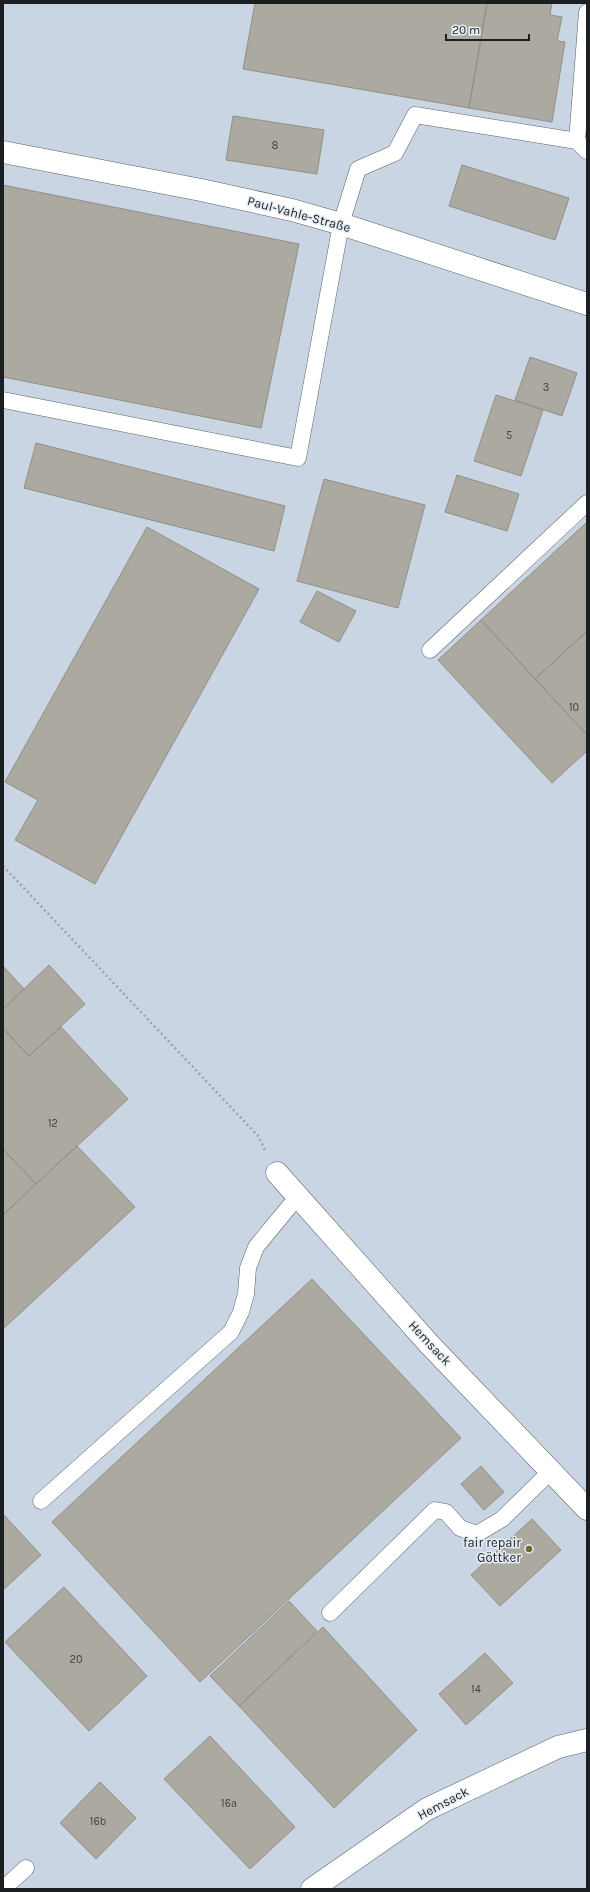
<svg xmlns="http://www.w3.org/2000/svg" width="590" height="1892" viewBox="0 0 590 1892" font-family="Karla,sans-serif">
<rect width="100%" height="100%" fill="#d9e0e8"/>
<path fill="#cad5e4" d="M3,3h584v1886h-584z"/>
<path fill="#aca9a0" stroke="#928f86" d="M255,3h232l-18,105 -226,-39z
M487,3h65l-2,12 12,2 -5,24 8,1 -13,80 -83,-14z
M233,116l91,14 -7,44 -91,-14z
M462,165l107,33 -14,42 -106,-34z
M3,185l296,59 -38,184 -258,-51z
M530,357l47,16 -15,43 -47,-16z
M496,395l47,15 -22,66 -47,-15z
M36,443l249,63 -11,45 -250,-63z
M457,475l62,19 -12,37 -62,-19z
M324,479l101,26 -27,103 -101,-27z
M587,522v109l-52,48 -54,-59z
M147,527l112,62 -164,295 -80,-44 23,-40 -33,-18z
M317,591l39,20 -17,31 -39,-20z
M481,620l106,115v16l-35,32 -114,-123z
M587,631v104l-52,-56z
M49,965l36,39 -56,52 -26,-28v-19z
M3,966l21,23 -21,20z
M61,1027l67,72 -92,85 -33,-35v-121l26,28z
M77,1146l58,61 -132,122v-114z
M3,1149l33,35 -33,31z
M312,1279l149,159 -261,244 -148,-160z
M481,1466l23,26 -20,18 -23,-26z
M3,1514l38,41 -38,35z
M532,1519l29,31 -61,56 -29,-31z
M64,1587l83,89 -58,55 -84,-89z
M289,1601l28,30 -78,75 -29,-30z
M323,1627l94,103 -83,78 -95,-102z
M485,1653l28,30 -47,42 -27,-31z
M210,1736l85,91 -45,42 -86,-90z
M100,1782l36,36 -40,41 -36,-36z"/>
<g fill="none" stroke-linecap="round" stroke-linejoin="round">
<g stroke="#5b6168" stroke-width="17">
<path id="lane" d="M587,12l-10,129 10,10
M3,400l295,58 43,-234 17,-55 37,-16 20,-38 162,26
M430,650l157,-147
M41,1501l190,-169 10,-20 5,-18 2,-26 8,-21 42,-51
M330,1613l105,-103 11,2 14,16 17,6 25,-15 49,-48
M3,1889l23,-21"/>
</g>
<g stroke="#5b6168" stroke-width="23">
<path id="street" d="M3,152l198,38 91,20 49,14 246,80
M277,1173l152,171 158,165
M312,1889l115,-80 131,-62 29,-7"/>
</g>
<path stroke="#9da2a9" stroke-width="2.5" stroke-dasharray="2 3" stroke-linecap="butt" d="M3,866l256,271 6,13"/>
<use href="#lane" stroke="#fff" stroke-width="16"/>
<use href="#street" stroke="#fff" stroke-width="22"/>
</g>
<circle fill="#756533" stroke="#e6edf5" stroke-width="1.5" cx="529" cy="1549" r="4"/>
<g text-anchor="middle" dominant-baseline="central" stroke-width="3" stroke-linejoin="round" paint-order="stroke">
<g font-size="11" fill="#404242">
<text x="275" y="145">8</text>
<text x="546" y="387">3</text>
<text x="509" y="435">5</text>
<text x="574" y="707">10</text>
<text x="53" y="1123">12</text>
<text x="76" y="1659">20</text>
<text x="476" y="1689">14</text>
<text x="229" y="1803">16a</text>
<text x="98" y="1821">16b</text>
</g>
<g font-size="13" fill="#1c1f22" stroke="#e6edf5">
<text transform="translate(299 214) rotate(15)">Paul-Vahle-Straße</text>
<text transform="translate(430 1343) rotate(47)">Hemsack</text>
<text transform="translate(443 1803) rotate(-28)">Hemsack</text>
</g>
<g font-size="13" fill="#1c1f22" stroke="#e6edf5" text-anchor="end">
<text x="521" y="1542">fair repair<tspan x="521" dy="15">Göttker</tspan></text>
</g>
</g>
<rect width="590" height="1892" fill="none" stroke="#1c1f22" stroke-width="8"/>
<path d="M446 34v6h83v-6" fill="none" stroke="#1c1f22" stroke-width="2"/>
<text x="452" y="34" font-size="12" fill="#1c1f22" stroke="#e6edf5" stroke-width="3" paint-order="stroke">20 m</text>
</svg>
